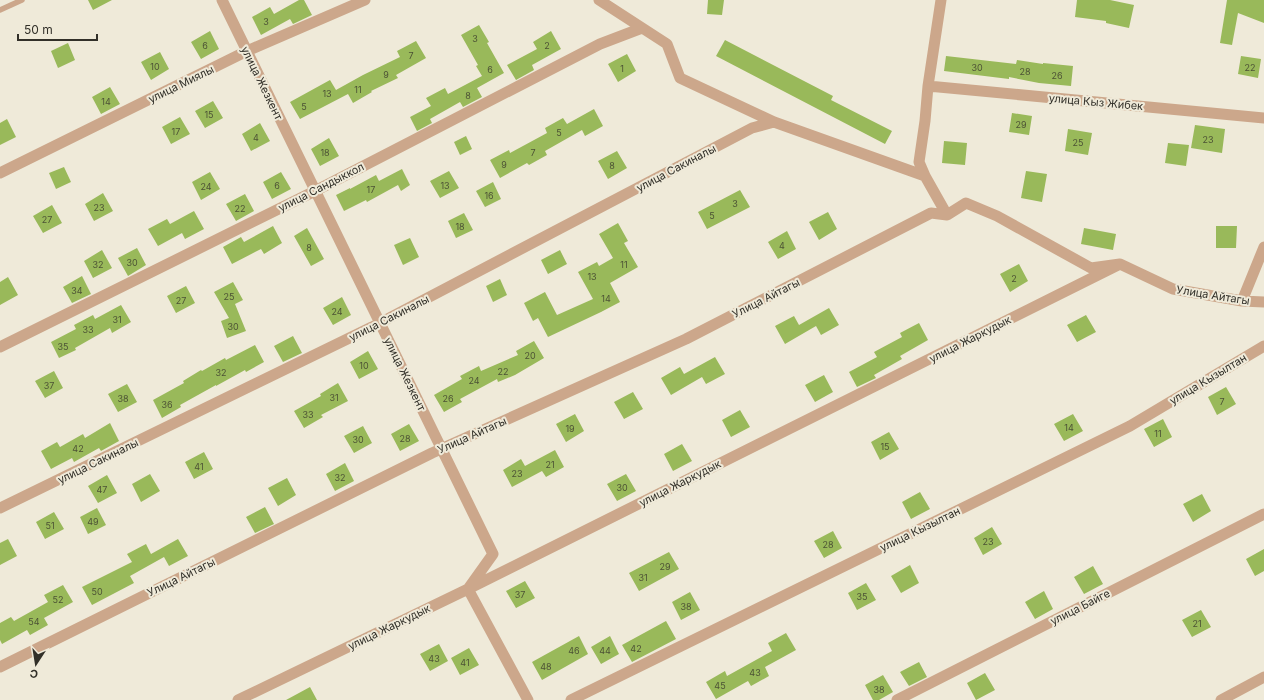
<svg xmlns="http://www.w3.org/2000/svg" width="1264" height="700" viewBox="0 0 1264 700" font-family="Inter,sans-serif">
<rect width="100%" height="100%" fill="#efead9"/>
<path fill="#99b95a" d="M88,0h24l-19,10z
M299,0h5l8,15 -19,9 -3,-5 -29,16 -9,-18 18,-10 4,7z
M708,0h16l-2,15 -15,-1z
M1077,0h33l24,5 -5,23 -23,-5v-2l-31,-4z
M1227,0h37v23l-26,-10 -6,32 -12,-2z
M479,25l10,17 -2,1 17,30 -27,15 5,9 -19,10 -3,-5 -30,17 2,4 -15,8 -7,-14 21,-11 -5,-8 19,-10 3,6 34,-18 -6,-10 2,-1 -17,-30z
M210,31l9,18 -18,10 -10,-17z
M551,31l10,18 -29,16 2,5 -18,10 -9,-15 30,-16 -4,-7z
M725,40l108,56 -2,4 61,31 -7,13 -169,-88z
M416,41l10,17 -30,17 2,3 -27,13 1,1 -19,11 -5,-9 -48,25 -10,-17 40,-22 6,10 27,-15 37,-18 -3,-6z
M68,43l7,17 -17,8 -7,-17z
M160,52l9,17 -18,11 -10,-18z
M627,54l9,17 -18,11 -10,-18z
M946,56l70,8 1,-4 26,4v-1l30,3 -2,20 -32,-3 -30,-6v2l-65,-8z
M1241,56l20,3 -3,19 -20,-4z
M110,87l10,17 -19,10 -9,-17z
M213,101l10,17 -18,10 -10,-17z
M594,109l9,17 -18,10 -3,-6 -37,21 2,4 -18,10 -2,-2 -27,15 -10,-18 19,-10 1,3 37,-20 -2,-5 18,-10 4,6z
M1012,113l20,3 -3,19 -20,-3z
M180,117l10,17 -19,10 -9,-17z
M7,119l9,18 -16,8v-22z
M260,123l10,18 -19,10 -9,-17z
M1195,125l30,4 -3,24 -31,-5z
M1068,129l24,4 -4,22 -23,-4z
M466,136l6,13 -12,6 -6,-13z
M329,138l10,18 -19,10 -9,-17z
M944,141l23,2 -2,22 -23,-2z
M1168,143l21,2 -3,21 -21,-3z
M617,151l10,17 -19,11 -10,-18z
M64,167l7,15 -15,7 -7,-16z
M402,169l8,16 -9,6 -3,-6 -31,17 -1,-2 -22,11 -8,-16 14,-7v1l26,-14 3,6z
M449,171l10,17 -19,10 -10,-17z
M1026,171l21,3 -5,28 -21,-4z
M210,172l10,17 -19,11 -9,-18z
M281,172l10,17 -19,10 -9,-17z
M493,182l8,17 -16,8 -9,-16z
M740,190l10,17 -43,22 -9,-17z
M103,193l10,18 -19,10 -9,-17z
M245,194l9,17 -18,10 -10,-17z
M52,205l10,18 -19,10 -10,-17z
M194,211l10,18 -19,10 -3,-6 -24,13 -10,-17 19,-10 3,5z
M828,212l9,17 -18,11 -10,-18z
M464,213l9,17 -17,8 -8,-17z
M618,223l10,18 -4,2 14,24 -28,16 10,19 -19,10 -53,25 -10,-19 -5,3 -9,-18 21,-11 12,23 36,-16 -15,-27 19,-10 2,4 14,-8 -14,-24z
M273,226l9,17 -18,11 -3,-5 -29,15 -9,-17 18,-10 3,5z
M1216,226h21l-1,22h-20z
M307,228l17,31 -13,7 -17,-30z
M1084,228l32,6 -3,16 -32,-6z
M787,231l9,18 -18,10 -10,-17z
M410,238l9,19 -16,8 -9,-20z
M137,248l9,17 -18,11 -10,-18z
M102,250l10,18 -19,10 -9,-17z
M560,250l7,14 -19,10 -7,-14z
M1019,264l9,17 -18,11 -10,-18z
M82,276l9,18 -19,9 -9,-16z
M8,277l10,18 -18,10v-23z
M500,279l7,16 -14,7 -7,-16z
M233,282l10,18 -8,4 11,27 -19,7 -6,-17 8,-3 -15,-26z
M186,286l9,17 -19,10 -9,-17z
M342,297l9,18 -18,10 -10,-17z
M121,305l10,17 -19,11 -2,-5 -35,20 1,2 -17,8 -8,-16 25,-13 -2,-4 19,-10 2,4z
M829,308l10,17 -18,10 -5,-9 -31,18 -10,-18 19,-10 5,9z
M1086,315l10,17 -19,10 -10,-17z
M919,323l9,17 -28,16 2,3 -28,16 2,3 -19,9 -8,-15 28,-15 -3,-5 28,-15 -2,-4z
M293,336l9,17 -19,9 -9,-16z
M534,341l10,17 -29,17 -17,7 -1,-3 -37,20 2,3 -18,10 -10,-17 28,-16 -2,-3 19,-10 2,5 37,-16 -2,-4z
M255,345l9,17 -18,10 -1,-2 -29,16v-1l-36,20 1,2 -19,11 -9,-18 31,-17 -1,-2 18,-11 1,1 23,-13 1,2z
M368,351l10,18 -19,10 -9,-17z
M715,357l10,17 -19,10 -4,-7 -31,18 -10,-17 19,-11 4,7z
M54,371l9,17 -18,10 -10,-17z
M824,375l9,17 -18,10 -10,-17z
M338,383l10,18 -27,14 2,2 -19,11 -10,-17 27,-15 -1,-2z
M127,384l10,18 -19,10 -10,-18z
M1226,387l10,17 -19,11 -9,-18z
M633,392l10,17 -19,10 -10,-17z
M740,410l10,17 -19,10 -9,-17z
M575,414l9,17 -18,11 -10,-18z
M1073,414l10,17 -19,10 -10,-17z
M1163,419l9,18 -18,10 -10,-18z
M110,423l9,18 -18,10 -2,-3 -25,14 -2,-4 -21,11 -10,-18 16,-9 3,5 23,-13 2,4z
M409,424l10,17 -19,10 -9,-17z
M363,426l9,17 -18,10 -10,-17z
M889,432l10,17 -19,11 -9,-18z
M682,444l10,17 -19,10 -9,-17z
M555,450l9,17 -18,10 -4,-6 -30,16 -9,-17 18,-11 4,7z
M204,452l9,17 -19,10 -9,-17z
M345,463l9,18 -19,10 -9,-17z
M150,474l10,17 -19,11 -9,-18z
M626,474l10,17 -19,10 -10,-17z
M107,475l10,18 -19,10 -10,-17z
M287,478l9,17 -18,11 -10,-18z
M920,492l10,17 -19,10 -9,-17z
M1202,494l9,17 -18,11 -10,-18z
M265,507l9,17 -19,9 -9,-16z
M97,508l9,17 -18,9 -8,-17z
M54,512l10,17 -19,10 -9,-17z
M992,527l10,17 -19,11 -9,-17z
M833,531l9,17 -18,10 -10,-17z
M8,539l9,17 -17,9v-22z
M178,539l10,17 -19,10 -5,-9 -34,19 4,7 -42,22 -10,-18 50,-25 -5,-8 19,-10 5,10z
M1264,549v22l-9,5 -9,-17z
M669,552l10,17 -40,22 -10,-18z
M910,565l9,18 -18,10 -10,-17z
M1093,566l10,18 -19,10 -10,-17z
M525,581l10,17 -19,10 -10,-17z
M866,583l10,17 -19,10 -9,-17z
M63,585l10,17 -29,16 4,7 -18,10 -3,-5 -25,14 -2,-4v-17l11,-6 3,4 34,-19 -4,-7z
M1044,591l9,18 -18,10 -10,-17z
M690,592l10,18 -19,10 -9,-18z
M1201,610l10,17 -19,10 -10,-17z
M666,621l10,18 -44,23 -10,-17z
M786,633l10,17 -31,17 4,9 -18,10 -3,-5 -32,18 -10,-17 19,-11 2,5 45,-25 -4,-8z
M579,636l9,18 -46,26 -10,-18z
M610,636l9,18 -18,10 -10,-17z
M439,644l9,17 -18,10 -10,-17z
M469,648l10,17 -19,10 -9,-17z
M919,662l8,15 -18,9 -9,-14z
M985,673l10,17 -19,10 -9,-17z
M883,675l10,17 -14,8h-6l-8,-15z
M310,687l7,13h-31z"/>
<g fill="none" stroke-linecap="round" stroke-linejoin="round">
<path stroke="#cca78b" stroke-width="5.5" d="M0,10l22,-10"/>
<path stroke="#cca78b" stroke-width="11" d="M222,0l271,554 -25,35 60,111
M599,0l68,44 13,34 94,44 151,54
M941,0l-13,86 -3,35 -6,41 6,14 22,39 19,-12 31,13 94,52 29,-4 53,25 69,12 22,1
M928,86l336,32
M0,173l247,-122 118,-51
M1242,301l22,-54
M0,347l315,-156 285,-147 42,-16
M0,508l372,-181 380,-199 22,-6
M0,667l432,-214 254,-114 245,-126 16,2
M238,700l230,-111 652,-325
M571,700l559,-274 134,-80
M897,700l367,-186
M1221,700l43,-23"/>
</g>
<g text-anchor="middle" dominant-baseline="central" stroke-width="4" stroke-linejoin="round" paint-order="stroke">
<g font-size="9" fill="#4c5235">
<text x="266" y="21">3</text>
<text x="475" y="38">3</text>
<text x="205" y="45">6</text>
<text x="547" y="45">2</text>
<text x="411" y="55">7</text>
<text x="155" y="66">10</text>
<text x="977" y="67">30</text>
<text x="1250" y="67">22</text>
<text x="622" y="68">1</text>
<text x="490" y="69">6</text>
<text x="1025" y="71">28</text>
<text x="386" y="74">9</text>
<text x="1057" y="75">26</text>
<text x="358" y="89">11</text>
<text x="327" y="93">13</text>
<text x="468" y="95">8</text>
<text x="106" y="101">14</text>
<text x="304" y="106">5</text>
<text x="209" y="114">15</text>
<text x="1021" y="124">29</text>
<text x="176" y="131">17</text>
<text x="559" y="132">5</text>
<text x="256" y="137">4</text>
<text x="1208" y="139">23</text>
<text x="1078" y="142">25</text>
<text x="325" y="152">18</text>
<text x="533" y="152">7</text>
<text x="504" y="164">9</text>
<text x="612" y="165">8</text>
<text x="277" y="185">6</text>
<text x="445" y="185">13</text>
<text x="206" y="186">24</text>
<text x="371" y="189">17</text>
<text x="489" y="195">16</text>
<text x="735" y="203">3</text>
<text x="99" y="207">23</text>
<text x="240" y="208">22</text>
<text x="712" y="215">5</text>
<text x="47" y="219">27</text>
<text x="460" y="226">18</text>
<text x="782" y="245">4</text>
<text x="309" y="247">8</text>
<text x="132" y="262">30</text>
<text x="98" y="264">32</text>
<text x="624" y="264">11</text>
<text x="592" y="276">13</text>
<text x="1014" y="278">2</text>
<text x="77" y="290">34</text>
<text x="229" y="296">25</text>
<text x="606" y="298">14</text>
<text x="181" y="300">27</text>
<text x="337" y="311">24</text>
<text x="117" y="319">31</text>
<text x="233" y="326">30</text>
<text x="88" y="329">33</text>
<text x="63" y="346">35</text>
<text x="530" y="355">20</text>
<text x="364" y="365">10</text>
<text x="503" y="371">22</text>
<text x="221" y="372">32</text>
<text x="474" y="380">24</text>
<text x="49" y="385">37</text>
<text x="334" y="397">31</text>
<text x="123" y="398">38</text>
<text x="448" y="398">26</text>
<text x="1222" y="401">7</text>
<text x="167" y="404">36</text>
<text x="308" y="414">33</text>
<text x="1069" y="427">14</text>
<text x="570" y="428">19</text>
<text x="1158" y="433">11</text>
<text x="405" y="438">28</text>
<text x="358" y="439">30</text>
<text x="885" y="446">15</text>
<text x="78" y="448">42</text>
<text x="550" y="464">21</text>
<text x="199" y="466">41</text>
<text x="517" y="473">23</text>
<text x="340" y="477">32</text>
<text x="622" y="487">30</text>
<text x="102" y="489">47</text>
<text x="93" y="521">49</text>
<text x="50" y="525">51</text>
<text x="988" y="541">23</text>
<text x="828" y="544">28</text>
<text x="665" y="566">29</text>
<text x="643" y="577">31</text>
<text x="97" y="591">50</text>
<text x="520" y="594">37</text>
<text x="862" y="596">35</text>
<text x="58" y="599">52</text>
<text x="686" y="606">38</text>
<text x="34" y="621">54</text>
<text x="1197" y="623">21</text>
<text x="636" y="648">42</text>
<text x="574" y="650">46</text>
<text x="605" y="650">44</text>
<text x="434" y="658">43</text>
<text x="465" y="662">41</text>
<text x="546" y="666">48</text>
<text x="755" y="672">43</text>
<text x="720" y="685">45</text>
<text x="879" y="689">38</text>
</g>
<g font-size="11" fill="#323029" stroke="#efead9">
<text transform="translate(262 83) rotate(64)">улица Жезкент</text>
<text transform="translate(181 84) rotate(-26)">улица Миялы</text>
<text transform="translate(1096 102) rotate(5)">улица Кыз Жибек</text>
<text transform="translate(676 168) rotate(-28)">улица Сакиналы</text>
<text transform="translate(321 187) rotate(-27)">улица Сандыккол</text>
<text transform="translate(1213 295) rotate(9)">Улица Айтагы</text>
<text transform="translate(766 298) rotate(-27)">Улица Айтагы</text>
<text transform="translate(389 318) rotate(-27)">улица Сакиналы</text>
<text transform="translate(970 339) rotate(-27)">улица Жаркудык</text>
<text transform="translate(405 374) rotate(64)">улица Жезкент</text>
<text transform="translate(1208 379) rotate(-31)">улица Кызылтан</text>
<text transform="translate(472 435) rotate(-24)">Улица Айтагы</text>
<text transform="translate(98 461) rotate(-26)">улица Сакиналы</text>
<text transform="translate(680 483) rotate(-27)">улица Жаркудык</text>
<text transform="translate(920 529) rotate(-26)">улица Кызылтан</text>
<text transform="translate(181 577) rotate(-26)">Улица Айтагы</text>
<text transform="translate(1080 607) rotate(-27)">улица Байге</text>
<text transform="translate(389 627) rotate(-26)">улица Жаркудык</text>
</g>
</g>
<g transform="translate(36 664) rotate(192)" stroke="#efead9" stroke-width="3" paint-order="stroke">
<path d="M0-3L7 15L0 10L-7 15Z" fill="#323029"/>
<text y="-6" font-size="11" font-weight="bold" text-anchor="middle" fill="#323029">С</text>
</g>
<path d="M18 34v6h79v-6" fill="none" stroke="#323029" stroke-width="2"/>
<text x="24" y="34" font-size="12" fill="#323029" stroke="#efead9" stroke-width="3" paint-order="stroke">50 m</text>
</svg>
